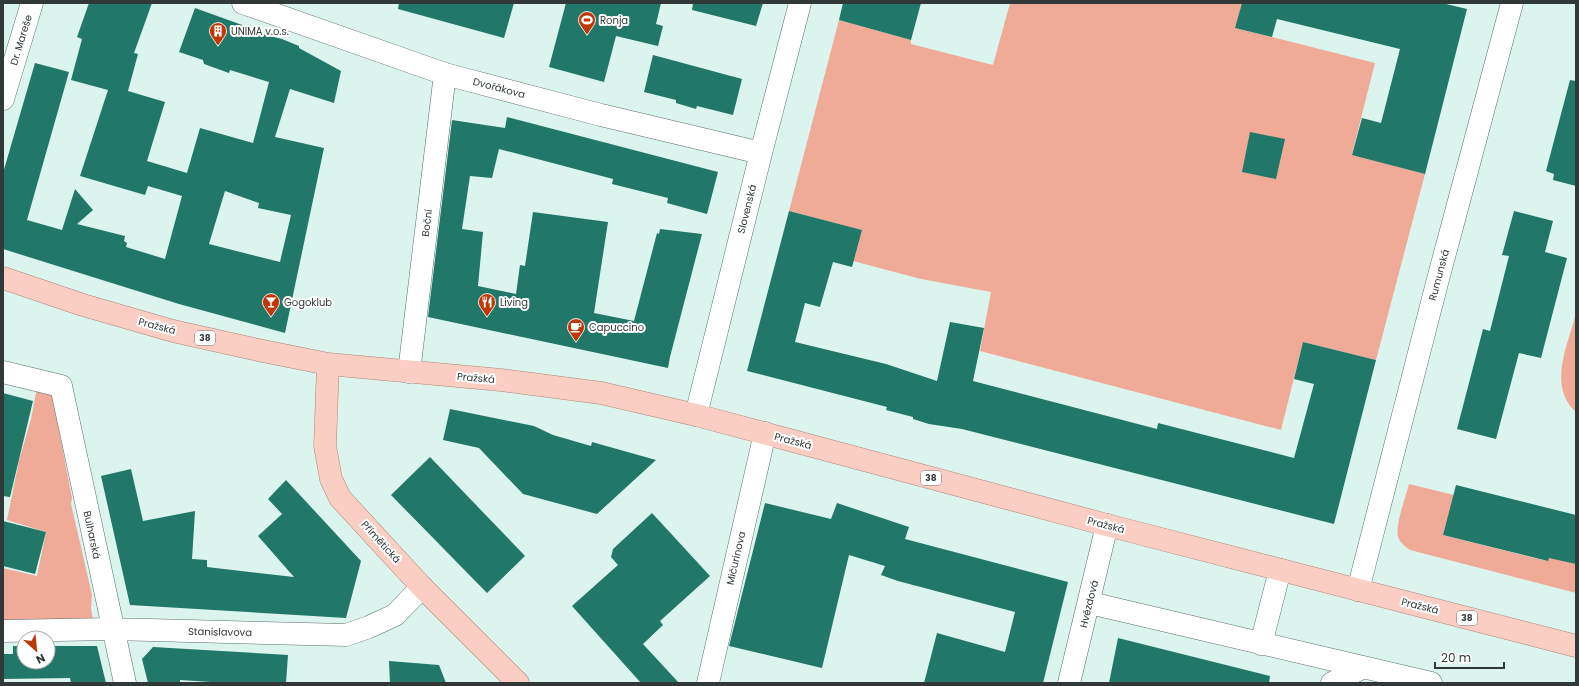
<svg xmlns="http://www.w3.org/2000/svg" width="1579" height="686" viewBox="0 0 1579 686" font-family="Poppins,sans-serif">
<rect width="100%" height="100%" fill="#dcf4ee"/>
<path fill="#f0ab98" d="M1010,3h232l-6,25 139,35 -23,91 73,20 -49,186 -73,-18 -22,88 -301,-79 11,-59 -70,-13 -68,-18 8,-31 -72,-19 50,-191 72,20v4l82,21z
M1576,313v99c-29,-26 -8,-67 0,-99z
M37,388l15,7 20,103 -1,6 21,91 -1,13 2,12h-90v-52l34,8 9,-44 -39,-12 12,-59 12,-42z
M1409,484l45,11 -11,40 104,26 3,-8 26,11v29l-166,-43c-4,-3 -11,-8 -12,-13 -3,-12 8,-41 11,-53z"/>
<path fill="#217768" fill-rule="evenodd" d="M89,3h63l-18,50 4,1 -10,37 37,11 -18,59 40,12 13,-45 53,15 16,-61 -39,-12 -1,3 -25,-9 -1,-4 -24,-8 16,-44 64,23 -1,2 24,6 17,7v2l42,23 -7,32 -44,-14 -15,48 49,11 -39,185 -106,-29 -176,-55v-76l32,-110 34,9 -42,148 35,10 13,-41 18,21 -16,14 48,12 -1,5 3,2 -1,4 39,12 17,-63 -34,-10 -3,9 -65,-19 28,-86 -37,-10 11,-41 -5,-2zM225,191l34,12 -1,5 33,7 -11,47 -71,-18z
M399,3h115l-10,35 -106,-29z
M566,3h95l-5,21 7,2 -5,20 -42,-10 -12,46 -55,-15z
M693,3h70l-7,23 -64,-16z
M843,3h78l-10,37 -72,-20z
M1242,3h200l25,6 -42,165 -73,-19 10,-37 19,5 19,-74 -123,-30 -5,18 -37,-9z
M653,55l89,24 -9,36 -36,-9 -1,3 -20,-6v-3l-32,-8z
M1570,80l6,1v105l-23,-6 1,-6 -8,-3z
M507,117l211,55 -11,42 -40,-11 1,-5 -56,-14 1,-5 -114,-30 -7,29 -22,-2 -8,53 21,3 -5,54 38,8 4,-29 5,1 8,-54 75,10 -14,91 40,8 23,-88 2,1 1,-5 42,5 -32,123 -2,11 -240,-51 24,-197 53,8z
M1250,132l35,7 -9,40 -34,-7z
M789,211l73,19 -10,37 -19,-5 -13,45 -15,-4 -10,39 91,22 51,17 13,-59 34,6 -11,53 184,48 1,-6 136,35 20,-74 -20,-5 9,-37 73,18 -42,164 -372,-95 -33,-5 -16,-5v-2l-27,-7 1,-3 -140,-36z
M1514,211l39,10 -8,31 22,6 -26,100 -22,-5 -23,86 -39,-10 26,-100 7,2 19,-75 -7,-1z
M3,393l30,8 -23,96 -7,-1z
M450,409l84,17 19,9 38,11 1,-4 64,18 -59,54 -74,-20 -44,-46 -36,-8z
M430,457l95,99 -38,37 -96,-98z
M131,469l12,52 52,-10 -3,48 15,1v7l87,10 -36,-41 24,-22 -14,-15 18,-19 75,81 -15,57 -216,-13 -29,-129z
M1456,485l120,30v49l-27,-6 -1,3 -105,-26z
M765,503l66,16 6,-16 72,24 -4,12 163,43 -25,101h-119l13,-50 68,19 10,-40 -117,-31 -17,-6 4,-9 -36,-11 -27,113 -93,-22z
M652,513l58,63 -50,45 3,4 -20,19 36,39h-38l-69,-77 46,-41 -7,-8 2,-8z
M3,521l43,11 -11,42 -32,-8z
M1118,638l152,38 -1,7h-160z
M13,646h11v16h24v-16h49l9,37h-35l-1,-5 -67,1v-25h10z
M153,647l135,8 -2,28h-60l-46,-3v3h-32l-6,-24z
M389,661l50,4 7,18h-56z"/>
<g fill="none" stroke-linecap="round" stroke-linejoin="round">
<g stroke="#5a706b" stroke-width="23">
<path id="minor" d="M243,3l202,71 156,41 160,38
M3,99l29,-96
M3,372l58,14 64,297
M409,372l36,-298
M696,415l65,-262 39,-150
M1358,590l79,-307 75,-280
M1090,603l341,80
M3,631l109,-2 234,6 23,-8 26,-12 27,-28
M1261,644l19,-74
M708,683l57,-250
M1069,683l38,-158
M1332,683l30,-15"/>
</g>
<g stroke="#b18577" stroke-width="23">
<path id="major" d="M3,278l80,27 90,26 90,20 65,13 173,16 100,13 95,22 411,110 469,121
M328,364l-3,82 6,33 9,19 82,89 96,96"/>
</g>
<use href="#minor" stroke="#fff" stroke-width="22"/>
<use href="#major" stroke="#facec2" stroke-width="22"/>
</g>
<defs>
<g id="stadium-pin" transform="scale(0.9)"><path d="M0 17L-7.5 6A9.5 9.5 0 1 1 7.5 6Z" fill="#c03706" stroke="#fff"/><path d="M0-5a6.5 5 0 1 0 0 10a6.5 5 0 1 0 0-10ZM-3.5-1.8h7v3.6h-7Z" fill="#fff"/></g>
<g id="building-pin" transform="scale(0.9)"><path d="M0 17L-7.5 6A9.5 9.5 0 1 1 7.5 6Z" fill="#c03706" stroke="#fff"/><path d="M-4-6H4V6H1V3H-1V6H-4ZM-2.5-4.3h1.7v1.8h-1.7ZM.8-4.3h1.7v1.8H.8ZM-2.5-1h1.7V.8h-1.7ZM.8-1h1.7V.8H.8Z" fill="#fff"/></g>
<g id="bar-pin" transform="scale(0.9)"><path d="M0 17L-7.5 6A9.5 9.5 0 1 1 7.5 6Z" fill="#c03706" stroke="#fff"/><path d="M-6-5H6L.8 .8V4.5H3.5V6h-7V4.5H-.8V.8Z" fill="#fff"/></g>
<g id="restaurant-pin" transform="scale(0.9)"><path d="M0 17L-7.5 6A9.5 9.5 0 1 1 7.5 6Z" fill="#c03706" stroke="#fff"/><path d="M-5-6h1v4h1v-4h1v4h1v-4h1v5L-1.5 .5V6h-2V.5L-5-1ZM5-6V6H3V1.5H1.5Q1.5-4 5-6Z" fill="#fff"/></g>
<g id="cafe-pin" transform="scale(0.9)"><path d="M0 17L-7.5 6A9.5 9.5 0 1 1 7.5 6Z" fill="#c03706" stroke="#fff"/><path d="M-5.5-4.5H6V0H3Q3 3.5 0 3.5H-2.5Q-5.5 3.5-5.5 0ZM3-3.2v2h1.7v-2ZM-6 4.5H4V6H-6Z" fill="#fff"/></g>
</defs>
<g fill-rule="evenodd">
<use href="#stadium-pin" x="587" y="20"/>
<use href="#building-pin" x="218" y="31"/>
<use href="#bar-pin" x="271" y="302"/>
<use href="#restaurant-pin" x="487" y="302"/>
<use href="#cafe-pin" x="576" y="327"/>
</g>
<g text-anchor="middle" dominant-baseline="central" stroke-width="4" stroke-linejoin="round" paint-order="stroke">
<g fill="#fff" stroke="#6e7473" stroke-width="1">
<rect x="195" y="331" width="20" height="14" rx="3"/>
<rect x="921" y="471" width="20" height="14" rx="3"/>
<rect x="1457" y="611" width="20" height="14" rx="3"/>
</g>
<g font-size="9" font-weight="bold" fill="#303937">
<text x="205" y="338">38</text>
<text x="931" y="478">38</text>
<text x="1467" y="618">38</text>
</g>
<g font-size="10" fill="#303937" stroke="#fff" text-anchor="start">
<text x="600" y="20">Ronja</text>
<text x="231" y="31">UNIMA v.o.s.</text>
<text x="284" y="302">Gogoklub</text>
<text x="500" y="302">Living</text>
<text x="589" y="327">Capuccino</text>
</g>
<g font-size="10" fill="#303937" stroke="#fff">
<text transform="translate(21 40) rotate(-73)">Dr. Mareše</text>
<text transform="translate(499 88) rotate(15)">Dvořákova</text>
<text transform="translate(747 209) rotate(-76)">Slovenská</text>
<text transform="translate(427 223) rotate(-83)">Boční</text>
<text transform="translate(1439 275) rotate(-75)">Rumunská</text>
<text transform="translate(157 326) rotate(15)">Pražská</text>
<text transform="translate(476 378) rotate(5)">Pražská</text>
<text transform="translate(793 441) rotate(15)">Pražská</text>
<text transform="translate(1106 525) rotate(15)">Pražská</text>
<text transform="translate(92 535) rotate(78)">Bulharská</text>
<text transform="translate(381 542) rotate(48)">Přímětická</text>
<text transform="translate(736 558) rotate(-77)">Mičurinova</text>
<text transform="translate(1089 604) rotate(-76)">Hvězdová</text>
<text transform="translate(1420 606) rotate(14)">Pražská</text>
<text transform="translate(220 632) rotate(1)">Stanislavova</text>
</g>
</g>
<rect width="1579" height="686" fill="none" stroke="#303937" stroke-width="8"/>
<g transform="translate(36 650) rotate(153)"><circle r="19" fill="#ffffff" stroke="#acb0af"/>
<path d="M0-3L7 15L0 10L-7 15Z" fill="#c03706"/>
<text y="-6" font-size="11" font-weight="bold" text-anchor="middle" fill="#303937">N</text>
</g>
<path d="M1435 662v6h69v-6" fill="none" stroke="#303937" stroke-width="2"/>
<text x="1441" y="662" font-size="12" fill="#303937" stroke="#ffffff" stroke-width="3" paint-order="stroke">20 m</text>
</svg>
